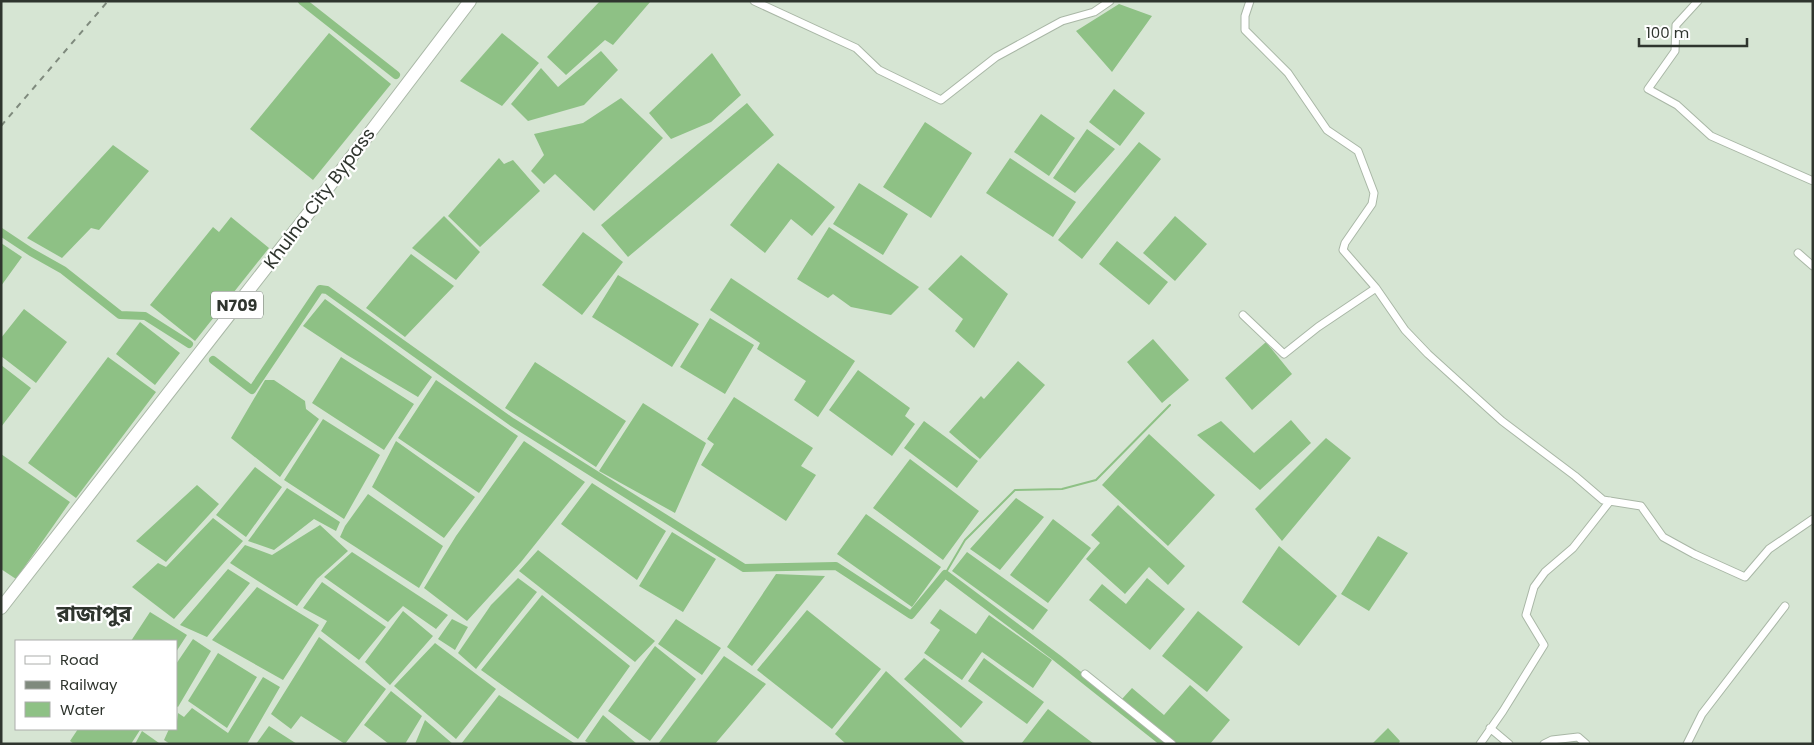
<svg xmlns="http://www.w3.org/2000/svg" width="1814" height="745" viewBox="0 0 1814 745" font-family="Poppins,'Noto Sans Bengali',sans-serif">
<rect width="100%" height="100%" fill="#d6e5d3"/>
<path fill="#8ec185" d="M600,1h51l-38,44 -8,-5 -39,35 -19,-18z
M1119,4l33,12 -40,56 -36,-41z
M329,33l62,51 -78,96 -63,-51z
M502,33l37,30 -37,43 -42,-25z
M601,51l17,19 -34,35 -56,16 -17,-17 30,-36 17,19z
M712,53l29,42 -30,27 -40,17 -22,-26z
M1114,89l31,24 -25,33 -31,-24z
M621,98l42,40 -69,73 -39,-37 -11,10 -13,-13 13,-16 -10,-21 49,-11z
M747,103l27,32 -146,122 -27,-32z
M1041,114l34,24 -26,38 -35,-24z
M925,122l47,31 -41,65 -48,-31z
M1087,129l28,20 -40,44 -22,-15z
M1139,142l22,17 -79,100 -24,-19z
M113,145l36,26 -50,59 -8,-2 -29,30 -35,-20z
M499,158l5,6 9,-4 27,31 -60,56 -32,-31z
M1010,158l66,44 -23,35 -67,-44z
M778,163l57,44 -23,29 -21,-17 -26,34 -35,-28z
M859,183l49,31 -25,41 -50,-31z
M444,216l36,36 -24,28 -44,-32z
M1175,216l32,28 -32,37 -32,-28z
M231,217l38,31 -74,93 -45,-36 63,-78 6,5z
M829,227l90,60 -28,28 -40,-8 -18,-13 -5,4 -31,-19z
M583,232l40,30 -41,53 -40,-30z
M1117,241l51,41 -19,23 -50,-41z
M1,243l21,14 -21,29z
M411,254l43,32 -49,51 -39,-29z
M961,255l47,39 -34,54 -19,-17 8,-12 -35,-30z
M618,275l81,49 -27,43 -80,-50z
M731,278l124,83 -37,56 -24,-17 12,-19 -49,-32 3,-6 -50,-33z
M325,299l107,78 -14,20 -71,-42 -44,-29z
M24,309l43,33 -31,41 -35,-27v-18z
M710,318l44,27 -29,49 -45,-27z
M140,322l40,31 -25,32 -39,-31z
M1153,339l36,41 -27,23 -35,-41z
M1266,342l26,32 -40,36 -27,-32z
M108,357l48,35 -80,106 -48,-35z
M341,357l73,47 -30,46 -72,-47z
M1018,361l27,24 -65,74 -31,-27 32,-36 3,3z
M535,362l91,59 -30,46 -91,-59z
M1,365l30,23 -30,39z
M858,370l52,38 -5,8 10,8 -23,32 -63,-46z
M265,380h9l31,21 1,8 13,10 -39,58 -49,-39z
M436,380l82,56 -39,57 -81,-55z
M734,397l79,51 -12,18 15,9 -30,46 -85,-56 13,-21 -7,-5z
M643,403l63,40 -31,70 -76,-42z
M323,419l57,36 -36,64 -60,-39z
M1291,420l20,23 -51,47 -63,-55 24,-14 33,32z
M924,421l54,40 -21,27 -53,-40z
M1149,434l66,61 -47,51 -66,-61z
M1326,438l25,20 -69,83 -27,-32z
M396,441l79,56 -31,41 -72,-51z
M524,441l61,41 -64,80 -54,59 -43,-33 32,-52z
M1,454l69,48 -54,77 -15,-10z
M910,459l69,52 -36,49 -70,-52z
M255,467l27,20 -36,50 -30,-22z
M592,483l74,48 -29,49 -76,-56z
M197,485l22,19 -53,58 -30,-21z
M287,488l53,34 -4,9 -22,-12 -40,31 -26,-9z
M368,494l75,52 -24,42 -79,-51 5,-11z
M1016,498l28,19 -44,53 -30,-21z
M1118,505l67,61 -17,19 -19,-18 -24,27 -39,-35 14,-16 -9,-8z
M866,514l75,53 -29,40 -75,-53z
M213,518l30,23 -69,78 -42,-32 26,-24 8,4z
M1053,519l38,29 -43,55 -38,-28z
M320,525l28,26 -31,28 -20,27 -67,-43 15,-18 27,10z
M672,532l44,27 -33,53 -44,-26z
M1378,536l30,17 -39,58 -28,-17z
M1279,546l58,50 -38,50 -57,-44z
M538,550l117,91 -20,21 -116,-91z
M352,552l96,63 -12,14 -33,-23 -15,16 -64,-45z
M967,552l81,58 -15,20 -81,-59z
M228,569l22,14 -43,54 -27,-12z
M776,574l49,2 -73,90 -25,-19z
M518,578l19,14 -61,77 -18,-16 33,-48z
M1147,578l38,31 -35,41 -61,-50 13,-16 24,20z
M322,582l64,45 -27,33 -38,-29 6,-10 -24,-13z
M257,587l62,38 -36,55 -71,-40z
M542,595l88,71 -52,73 -97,-69z
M940,609l36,25 13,-19 63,45 -19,28 -51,-36 -20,28 -38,-27 16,-23 -10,-7z
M807,610l74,59 -49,60 -75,-59z
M403,611l30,25 -43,49 -25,-23z
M1198,611l45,36 -36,45 -45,-36z
M150,612l37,23 -11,17v-11h-45z
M452,619l16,8 -13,23 -17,-11z
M676,619l45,29 -19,27 -44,-31z
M319,637l67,52 -41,55 -44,-28 -10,13 -20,-15z
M193,639l18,12 -33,56 -2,-1v-42z
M435,643l61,46 -40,50 -62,-53z
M655,646l41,33 -46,62 -42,-30z
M218,653l39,24 -30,51 -39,-27z
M724,656l42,28 -51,60h-57z
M924,658l59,44 -22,26 -57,-49z
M984,658l60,44 -17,22 -59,-43z
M886,671l80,73h-120l-11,-10z
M263,677l17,10 -33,57h-77l-6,-4 5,-11h7l2,-16 6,4 8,-9 36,25z
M1190,685l40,35 -20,24h-36l-52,-45 10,-11 32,27z
M391,691l31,25 -17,28h-16l-25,-19z
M499,695l75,48 -113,1z
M1048,709l46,35h-73z
M603,715l34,29h-47l-5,-3z
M425,720l28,24h-38z
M269,726l28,18h-41z
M1388,728l12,13 -2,3h-26z
M78,729h60l2,1 -9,14h-57l-4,-3z
M142,731l17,12v1h-24z"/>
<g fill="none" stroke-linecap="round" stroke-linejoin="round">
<path stroke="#8ec185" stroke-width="2" d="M945,574l20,-34 50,-50 47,-1 34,-9 74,-75"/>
<path stroke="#8ec185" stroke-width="8" d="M302,1l94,74
M1,232l30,20 32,18 57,45 25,1 44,28
M213,360l39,30 68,-101 7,1 185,132 232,146 92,-2 75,49 34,-41 112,84 108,86"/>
<g stroke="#a9b7a6" stroke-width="9">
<path id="street" d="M754,1l102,47 23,22 62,30 55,-43 66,-36 32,-9 16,-11
M1250,1l-5,15v14l43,43 39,57 31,21 16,42 -2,11 -27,39 -2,7 33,38 29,42 23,24 74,67 73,55 28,24 38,6 22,31 31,17 51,23 24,-28 44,-30
M1698,1l-22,24 -1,26 -27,38 29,16 34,31 102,45
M1798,253l15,13
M1243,315l41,39 34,-27 58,-39
M1085,674l87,70
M1490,728l19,16
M1480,744l23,-33 41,-66 -18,-30 8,-28 11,-15 28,-24 37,-47
M1544,744l8,-4 26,-3 8,7
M1687,744l15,-30 83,-108"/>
</g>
<g stroke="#a9b7a6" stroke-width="14">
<path id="highway" d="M1,608l317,-407 152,-200"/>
</g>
<use href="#street" stroke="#fff" stroke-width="7"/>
<use href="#highway" stroke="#fff" stroke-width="12"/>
<path stroke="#7f8a7d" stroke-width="2" stroke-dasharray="6 6" stroke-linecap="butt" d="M1,126l107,-125"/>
</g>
<g text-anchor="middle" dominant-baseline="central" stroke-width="4.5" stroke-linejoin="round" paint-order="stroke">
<rect fill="#fff" stroke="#6d726d" stroke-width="1" x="211" y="291.5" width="52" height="27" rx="4"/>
<g font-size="16" font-weight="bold" fill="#2f352e">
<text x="237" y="305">N709</text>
</g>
<g font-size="18" fill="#2f352e" stroke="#fff">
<text transform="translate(319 198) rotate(-53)">Khulna City Bypass</text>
</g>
<g font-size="22" font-weight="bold" fill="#2f352e" stroke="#fff">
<text x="94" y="613">রাজাপুর</text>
</g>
</g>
<rect width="1814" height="745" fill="none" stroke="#2f352e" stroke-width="5"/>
<rect x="15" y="640" width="162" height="90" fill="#ffffff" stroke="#acaeab"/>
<rect x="25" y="656" width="25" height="8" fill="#ffffff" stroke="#acaeab"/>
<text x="60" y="665" font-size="15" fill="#2f352e">Road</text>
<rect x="25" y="681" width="25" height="8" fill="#7f8a7d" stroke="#acaeab"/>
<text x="60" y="690" font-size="15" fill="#2f352e">Railway</text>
<rect x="25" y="702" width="25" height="15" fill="#8ec185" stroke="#acaeab"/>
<text x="60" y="715" font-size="15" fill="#2f352e">Water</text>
<path d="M1639 38v8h108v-8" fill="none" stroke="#2f352e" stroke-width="2.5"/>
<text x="1646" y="38" font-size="15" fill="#2f352e" stroke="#ffffff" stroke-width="4" paint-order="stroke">100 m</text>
</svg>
